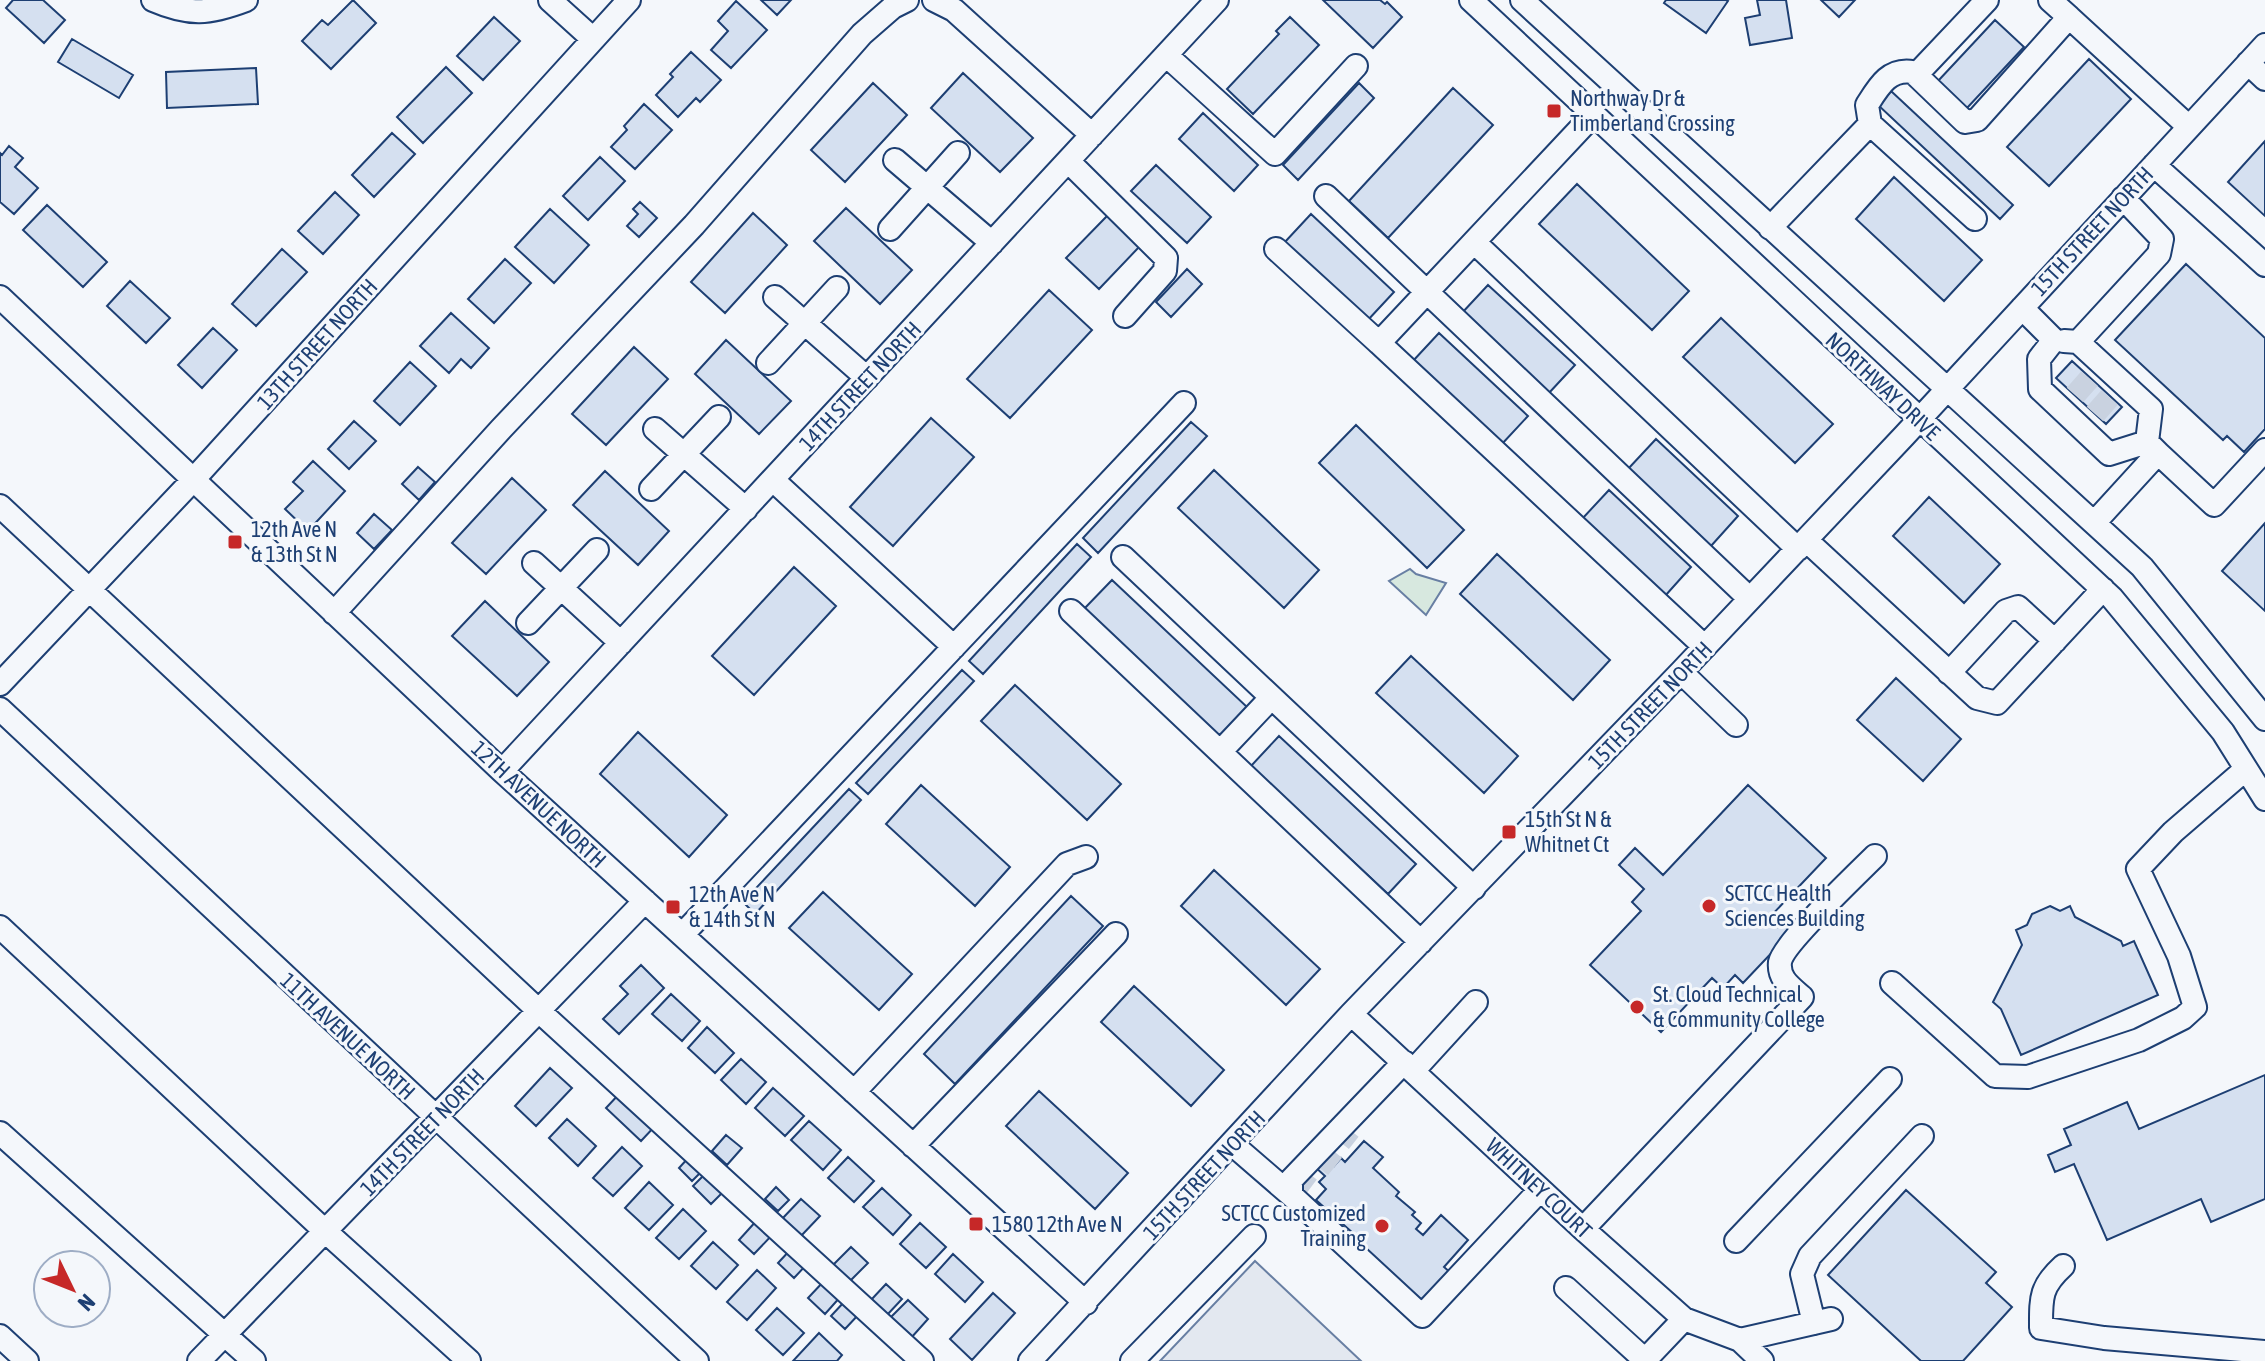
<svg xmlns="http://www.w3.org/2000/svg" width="2265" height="1361" viewBox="0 0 2265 1361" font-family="'Asap Condensed',sans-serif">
<rect width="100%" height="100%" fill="#f4f7fb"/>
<path fill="#d7e8df" stroke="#687fa3" stroke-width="2" d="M1410,569l6,5 30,9 -20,32 -37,-34z"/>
<path fill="#e3e8f0" stroke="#687fa3" stroke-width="2" d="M1255,1261l106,100h-201z"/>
<path fill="#d5e0f0" stroke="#1d3f73" stroke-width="2" d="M13,0h30l22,20 -21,23 -38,-35z
M353,0l23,23 -45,46 -29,-28 20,-21 6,5z
M761,0h30l-14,15z
M1323,0h57l5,4 2,-2 15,15 -29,31z
M1666,0h60l2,1 -22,32 -42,-30z
M1757,0h29l6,38 -42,7 -5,-27 15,-3z
M1821,0h34l-16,17z
M736,1l31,29 -36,38 -20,-18 17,-19 -10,-10z
M494,17l26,24 -37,39 -26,-24z
M1290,17l29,28 -66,69 -26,-25 52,-55 -3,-3z
M1995,20l29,27 -57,61 -29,-27z
M72,39l61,36 -14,23 -61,-36z
M691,52l30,28 -21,22 -4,-4 -18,19 -22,-22 17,-18 -3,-3z
M2089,59l42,40 -82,87 -42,-39z
M446,67l26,26 -49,50 -26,-26z
M256,68l2,36 -91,4 -1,-36z
M963,73l70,65 -33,34 -69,-64z
M873,83l34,32 -62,67 -34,-32z
M1359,83l15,15 -76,82 -15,-15z
M1453,88l40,37 -105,113 -39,-37z
M1891,91l122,114 -13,14 -122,-114z
M644,104l28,26 -37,39 -24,-22 16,-17 -3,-4z
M1203,113l55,52 -24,26 -55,-52z
M392,133l23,21 -41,43 -22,-22z
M2265,141v75l-37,-34z
M9,146l14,12 -8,9 23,21 -24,26 -14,-12v-49l2,2z
M600,157l25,24 -37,39 -25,-24z
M1156,165l55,52 -24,26 -56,-52z
M1894,177l88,83 -38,41 -88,-82z
M1577,184l112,107 -37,39 -113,-106z
M335,192l24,23 -36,39 -25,-23z
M640,202l17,16 -18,19 -12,-11 11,-12 -5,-5z
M47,205l60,57 -24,25 -60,-57z
M846,208l66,62 -32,34 -66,-63z
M550,209l39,36 -35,38 -39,-36z
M753,213l34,32 -62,68 -34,-31z
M1311,214l83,78 -27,29 -83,-78z
M1108,215l32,31 -41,43 -33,-31z
M282,249l25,23 -51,54 -24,-22z
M505,259l26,24 -37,40 -26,-24z
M2186,264l79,74v91l-21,23 -17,-16 -4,4 -108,-100z
M1187,269l15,15 -31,33 -15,-15z
M130,281l40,37 -24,25 -39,-37z
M1488,285l87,80 -27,29 -87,-80z
M1049,290l43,40 -82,88 -43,-39z
M451,313l38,35 -18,20 -10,-9 -12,14 -29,-27z
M1721,318l112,106 -38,39 -112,-106z
M213,328l24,22 -35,38 -24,-23z
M1439,333l89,83 -27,29 -89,-83z
M726,340l65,61 -32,33 -64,-60z
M634,347l34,32 -62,66 -34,-31z
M2072,361l50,46 -16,17 -50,-46z
M410,362l26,24 -36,39 -26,-24z
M931,418l43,39 -81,89 -43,-39z
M354,421l22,20 -27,28 -21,-20z
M1191,422l16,14 -109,117 -15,-15z
M1356,425l108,105 -37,38 -108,-105z
M1656,439l82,77 -27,30 -83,-77z
M313,461l32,30 -37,40 -23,-22 18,-18 -10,-9z
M418,467l17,15 -16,18 -17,-16z
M1214,470l105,100 -35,38 -106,-100z
M605,471l64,60 -31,34 -65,-60z
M512,478l34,32 -60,64 -34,-31z
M1609,490l82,77 -26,29 -83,-77z
M1929,497l71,67 -36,39 -71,-67z
M374,514l18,16 -18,19 -17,-16z
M2265,523v88l-43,-40z
M1077,544l14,13 -108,117 -14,-13z
M1497,554l113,106 -37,40 -113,-106z
M794,567l42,39 -82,89 -42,-39z
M1112,580l135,127 -28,31 -136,-128z
M485,601l64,61 -32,34 -65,-60z
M1411,656l107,100 -34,37 -108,-100z
M962,670l12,11 -106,113 -12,-11z
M1896,678l65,61 -38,42 -66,-61z
M1015,685l106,99 -34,36 -106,-99z
M638,732l89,83 -38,42 -89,-83z
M1279,736l137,128 -28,30 -137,-128z
M921,785l89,82 -35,39 -89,-82z
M1748,785l78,73 -57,60 9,9 10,-11 10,9 -55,58 -8,-8 -12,13 -11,-10 -51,54 -71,-67 51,-54 -9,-9 12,-13 -25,-24 16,-17 28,27z
M849,789l12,11 -106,114 -12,-12z
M1214,870l106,99 -34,36 -105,-99z
M823,892l89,82 -33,36 -90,-82z
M1071,896l32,30 -148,158 -31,-30z
M2050,906l10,5 10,-5 5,11 46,24 2,5 11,-5 24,54 -137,60 -20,-46 -8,-7 29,-57 -6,-15 11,-5 5,-11z
M641,965l23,23 -45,46 -16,-15 25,-25 -8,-8z
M1134,986l90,84 -33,36 -90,-84z
M671,994l29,27 -18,20 -30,-27z
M707,1027l27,26 -19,20 -27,-25z
M741,1059l25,23 -20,22 -25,-24z
M550,1068l22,20 -36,38 -21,-20z
M2265,1075v124l-54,23 -10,-23 -94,41 -33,-76 -19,8 -7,-17 23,-10 -7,-16 63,-27 12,27z
M773,1088l31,28 -19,20 -30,-28z
M1039,1091l89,82 -33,36 -89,-83z
M621,1092l35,33 -15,16 -35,-33z
M567,1119l29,27 -18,20 -29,-28z
M809,1121l32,29 -18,20 -32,-30z
M726,1135l16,13 -15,17 -15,-14z
M1364,1141l19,16 -10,11 26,24 -3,4 19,16 -3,3 9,8 -5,6 7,6 18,-20 27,25 -24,27 8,7 -29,32 -74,-67 5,-5 -38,-34 10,-11 -7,-7 6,-6 -11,-10 9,-10 11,10 7,-8 4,4z
M622,1147l20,19 -29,30 -20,-18z
M690,1156l14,13 -12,12 -13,-13z
M848,1157l26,24 -20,21 -26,-24z
M707,1172l18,18 -14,14 -18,-18z
M649,1182l24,23 -24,25 -24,-22z
M776,1187l13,13 -11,11 -13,-12z
M882,1188l29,27 -18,20 -30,-28z
M1906,1190l90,82 -10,11 26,24 -49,54h-42l-93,-86z
M801,1199l19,17 -20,21 -19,-17z
M683,1209l23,22 -27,28 -23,-21z
M758,1219l16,14 -20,21 -15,-14z
M920,1223l26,24 -20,21 -26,-24z
M713,1242l25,23 -22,24 -25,-23z
M851,1247l17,16 -18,18 -17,-16z
M792,1248l16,15 -14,15 -16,-15z
M953,1254l30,28 -18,20 -30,-28z
M757,1270l19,18 -29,32 -20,-18z
M825,1280l17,15 -17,19 -17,-16z
M886,1284l16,15 -15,16 -16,-15z
M993,1293l22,20 -43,47 -22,-21z
M908,1300l20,19 -17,19 -21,-20z
M845,1301l14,13 -14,15 -14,-13z
M777,1308l27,25 -21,22 -27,-25z
M819,1333l23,22 -5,6h-44z"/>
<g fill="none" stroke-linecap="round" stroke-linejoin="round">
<path stroke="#c9d2e0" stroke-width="22" stroke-dasharray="22 11" stroke-linecap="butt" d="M2075,395l15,-17
M2095,414l15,-17
M1296,1189l12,-16 10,-3 9,-11 23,-29"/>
<g stroke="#1d3f73" stroke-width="26">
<path id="minor" d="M153,0c37,16 56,14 93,0
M550,0l43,39
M934,0l20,10 138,125
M1471,0l641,598 111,134 42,67
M1522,0l620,567 123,152
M2050,0l19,17
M1166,55l109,99 81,-88
M2248,63l17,16
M1916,75l71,-75
M1594,114l-215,229 326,304
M1870,124l-3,-19c12,-19 22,-37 46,-33l52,50 12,-2 92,-103 120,110
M895,160l97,83
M1068,161l98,97 -1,13 -40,45
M2154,165l111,100
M1326,196l424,403
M1770,228l100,-104 105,95
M890,229l68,-76
M1474,242l324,307
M1276,249l103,94
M0,297l502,474 584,532
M775,297l92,81
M2022,308l32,32 -15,19 1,30 69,65 38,-12 11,11
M2064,341l14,1 73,67 -4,33
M2078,342l81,-88 3,-15 -39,-41
M768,363l69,-75
M655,429l91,80
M773,480l181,167
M651,489l68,-72
M0,506l539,505 383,350
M2094,523l64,-70 56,52 51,-55
M1806,540l171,158 20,5 106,-114
M1123,557l351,331
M534,563l87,80
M1071,611l350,331
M334,613l167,-184 193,-204 168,-191 31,-27 14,-7
M528,623l69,-73
M1681,672l55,53
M1949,673l57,-62 12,-4 37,34
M0,684l193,-204 436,-480
M0,709l697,652
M1220,752l51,-54
M502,771l715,-771
M0,927l325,304 144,130
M682,935l502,-532
M1892,983l103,93 33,1 111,-37 44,-22 12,-11 -16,-51 -41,-87 35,-37 73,-63
M1351,1014l232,215 101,90 56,21 22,21
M1404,1062l-113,118v15l131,121 118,-126
M1413,1071l63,-69
M854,1092l213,-228 19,-7
M0,1133l254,228
M1232,1144l59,51
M913,1146l203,-212
M1583,1229l219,-232c-11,-10 -24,-18 -22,-35 3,-18 78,-89 95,-106
M1736,1241l154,-162
M2063,1266c-23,21 -22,32 -22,62l63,10 161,14
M1566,1288l80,73
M1814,1323l-12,-49 8,-18 112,-120
M0,1336l27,25
M1740,1340l91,-21
M1645,1360l39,-41
M199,1361l446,-460
M1030,1361l321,-347 330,-342 223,-236 361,-391
M1132,1361l122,-125"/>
</g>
<use href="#minor" stroke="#f4f7fb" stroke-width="22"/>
</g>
<g fill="#c62828" stroke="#f4f7fb" stroke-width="3">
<rect x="1546" y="103" width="16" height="16" rx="4"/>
<rect x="227" y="534" width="16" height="16" rx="4"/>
<rect x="1501" y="824" width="16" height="16" rx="4"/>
<circle cx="1709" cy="906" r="8"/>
<rect x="665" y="899" width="16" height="16" rx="4"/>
<circle cx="1637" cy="1007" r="8"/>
<rect x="968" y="1216" width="16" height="16" rx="4"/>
<circle cx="1382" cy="1226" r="8"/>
</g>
<g text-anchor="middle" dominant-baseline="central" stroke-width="6" stroke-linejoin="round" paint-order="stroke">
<g font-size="22" fill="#1d3f73" stroke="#f4f7fb" text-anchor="start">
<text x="1570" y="98">Northway Dr &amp;<tspan x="1570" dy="25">Timberland Crossing</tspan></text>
<text x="251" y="529">12th Ave N<tspan x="251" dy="25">&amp; 13th St N</tspan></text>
<text x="1525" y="819">15th St N &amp;<tspan x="1525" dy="25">Whitnet Ct</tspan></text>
<text x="1725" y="893">SCTCC Health<tspan x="1725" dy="25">Sciences Building</tspan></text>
<text x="689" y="894">12th Ave N<tspan x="689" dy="25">&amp; 14th St N</tspan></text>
<text x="1653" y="994">St. Cloud Technical<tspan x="1653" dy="25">&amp; Community College</tspan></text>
<text x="1366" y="1213" text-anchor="end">SCTCC Customized<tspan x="1366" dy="25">Training</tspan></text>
<text x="992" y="1224">1580 12th Ave N</text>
</g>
<g font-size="22" fill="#1d3f73" stroke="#f4f7fb">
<text transform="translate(2092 231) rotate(-47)">15TH STREET NORTH</text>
<text transform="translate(317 344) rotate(-48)">13TH STREET NORTH</text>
<text transform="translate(860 386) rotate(-47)">14TH STREET NORTH</text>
<text transform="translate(1883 386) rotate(43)">NORTHWAY DRIVE</text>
<text transform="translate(1650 705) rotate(-46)">15TH STREET NORTH</text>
<text transform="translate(539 804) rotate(43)">12TH AVENUE NORTH</text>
<text transform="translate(348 1036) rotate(43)">11TH AVENUE NORTH</text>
<text transform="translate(422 1132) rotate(-46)">14TH STREET NORTH</text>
<text transform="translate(1204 1175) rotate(-47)">15TH STREET NORTH</text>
<text transform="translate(1539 1188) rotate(43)">WHITNEY COURT</text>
</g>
</g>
<g transform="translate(72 1289) rotate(133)"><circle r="38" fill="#f4f7fb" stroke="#9eadc5" stroke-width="2"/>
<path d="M0-6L14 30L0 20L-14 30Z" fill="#c62828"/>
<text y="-12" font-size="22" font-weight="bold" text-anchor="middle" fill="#1d3f73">N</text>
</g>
</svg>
